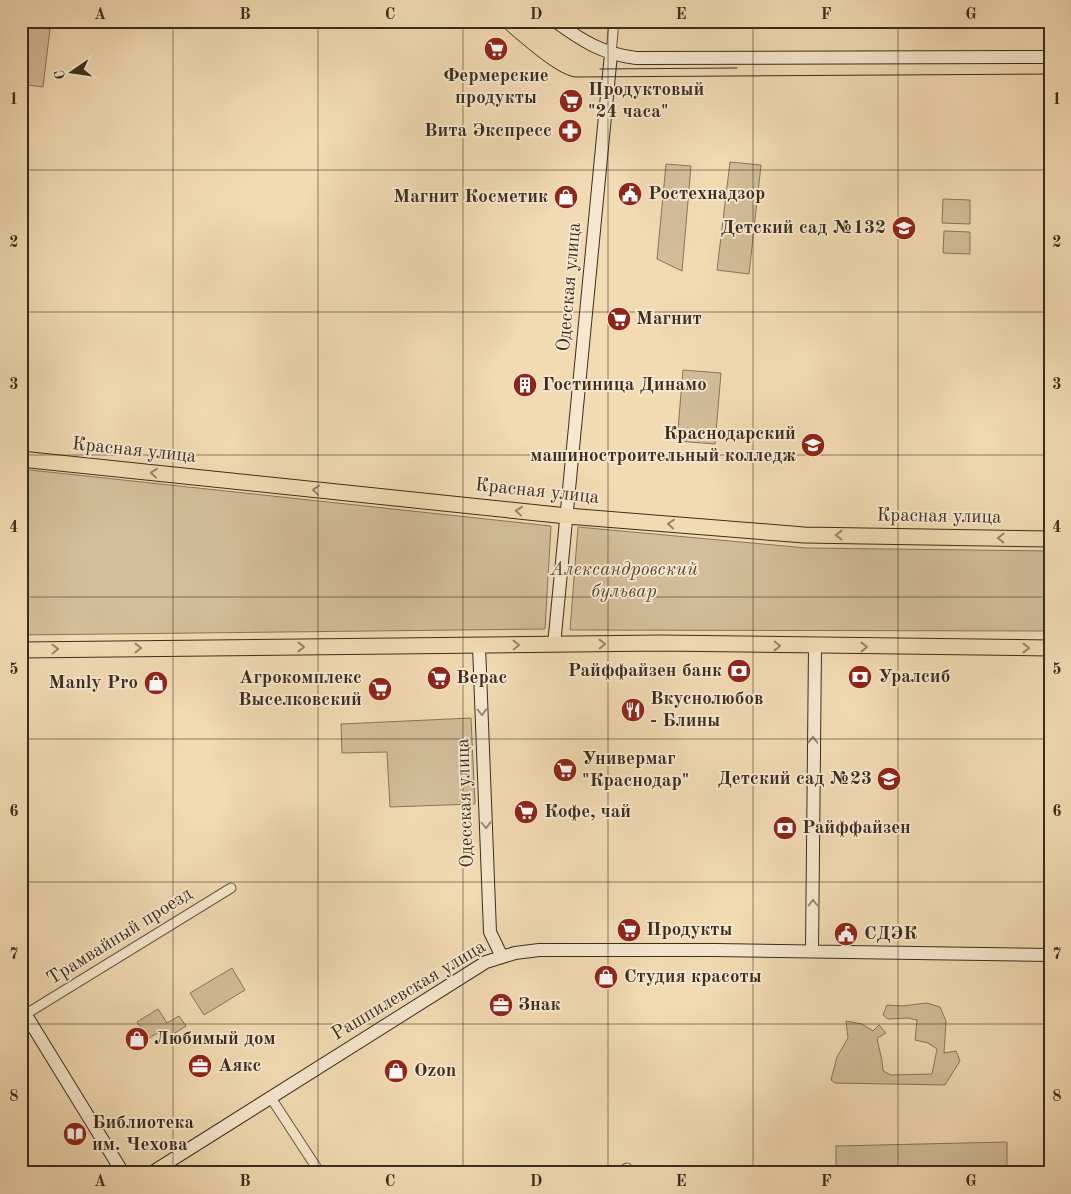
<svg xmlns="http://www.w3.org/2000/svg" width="1071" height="1194" viewBox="0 0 1071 1194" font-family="'Old Standard TT',serif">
<rect width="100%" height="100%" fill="#f2dab3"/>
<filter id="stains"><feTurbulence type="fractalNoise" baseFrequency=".004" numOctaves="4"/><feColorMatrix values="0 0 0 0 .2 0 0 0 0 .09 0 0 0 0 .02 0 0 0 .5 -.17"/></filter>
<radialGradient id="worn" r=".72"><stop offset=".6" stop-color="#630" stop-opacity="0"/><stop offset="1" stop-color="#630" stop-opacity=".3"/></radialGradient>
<path fill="#d3bd9a" stroke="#87755c" d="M21,27l29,2 -7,58 -22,-3z
M730,162l31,3 -12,109 -32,-4z
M666,164l25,2 -9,105 -25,-12z
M943,199l27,1v24l-28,-1z
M944,231l26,1v22l-27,-1z
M683,370l38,3 -6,71 -38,-3z
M21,469l530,57 -6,103 -524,6z
M578,527l228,21 244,3v80l-480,-1z
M471,718l4,86 -85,3 -3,-55 -45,1 -1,-29z
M232,968l13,22 -41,25 -14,-22z
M927,1003l13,4 6,14 -2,32 12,-2 4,10 -15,24 -110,-2 -4,-3 6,-23 11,-19 -2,-17 16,3 11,7 6,-6 7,8 -9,5c2,12 6,22 6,33l8,4 41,-1 5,-25 -9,-6 -13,-3 2,-20 -9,-2 -20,1 -5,-4 4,-10 15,1z
M158,1009l9,14 12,-7 7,10 -19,12 -5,-8 -14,9 -11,-17z
M1007,1142v31h-171v-27z"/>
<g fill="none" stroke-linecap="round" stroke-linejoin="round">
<g stroke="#695842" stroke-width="11">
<path id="street" d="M611,54l3,-33
M26,1014l205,-126
M271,1098l49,75
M619,1173l8,-5"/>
</g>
<g stroke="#3b2d1d" stroke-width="14">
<path id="secondary" d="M555,21c27,20 48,33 81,37l414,-1
M554,645l57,-591
M479,646l11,286 12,25
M812,951l3,-304
M21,1007l102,166
M151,1173l335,-211 29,-9 24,-3h176l335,5"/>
</g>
<g stroke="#3b2d1d" stroke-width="17">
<path id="primary" d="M21,459l546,57 237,19 246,4
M21,650l639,-7 390,5"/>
</g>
<use href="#street" stroke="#f7e7ce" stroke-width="9"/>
<use href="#secondary" stroke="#f7e7ce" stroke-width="12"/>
<use href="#primary" stroke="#f2dab3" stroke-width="15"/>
<path stroke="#3b2d1d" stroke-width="1" d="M496,21c18,15 58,53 79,56l475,-3
M600,69l137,-1"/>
</g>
<defs><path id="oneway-chevron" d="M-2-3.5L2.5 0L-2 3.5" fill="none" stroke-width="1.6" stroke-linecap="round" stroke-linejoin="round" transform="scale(1.25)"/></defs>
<g stroke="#968468">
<use href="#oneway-chevron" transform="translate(154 473) rotate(-174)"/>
<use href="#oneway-chevron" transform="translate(316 490) rotate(-174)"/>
<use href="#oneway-chevron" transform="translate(519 511) rotate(-174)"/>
<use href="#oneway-chevron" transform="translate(671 524) rotate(-175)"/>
<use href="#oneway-chevron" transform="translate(839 535) rotate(-179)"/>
<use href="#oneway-chevron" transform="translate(1001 538) rotate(-179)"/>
<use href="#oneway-chevron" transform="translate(602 644) rotate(-1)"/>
<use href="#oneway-chevron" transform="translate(516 645) rotate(-1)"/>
<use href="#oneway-chevron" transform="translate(777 646) rotate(1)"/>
<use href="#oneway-chevron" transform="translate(301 647)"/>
<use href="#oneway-chevron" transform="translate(864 647)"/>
<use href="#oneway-chevron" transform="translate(138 648)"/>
<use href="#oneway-chevron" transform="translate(1026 648)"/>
<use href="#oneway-chevron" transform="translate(55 649) rotate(-1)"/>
</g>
<g stroke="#998a76">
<use href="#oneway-chevron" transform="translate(482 712) rotate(88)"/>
<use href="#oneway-chevron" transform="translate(813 740) rotate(-89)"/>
<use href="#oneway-chevron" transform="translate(486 825) rotate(88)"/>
<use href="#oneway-chevron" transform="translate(813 903) rotate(-90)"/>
</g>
<path fill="none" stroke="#3b2d1d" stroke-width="1" stroke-opacity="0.55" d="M173,21v1152M318,21v1152M463,21v1152M608,21v1152M753,21v1152M898,21v1152M21,170h1029M21,312h1029M21,455h1029M21,597h1029M21,739h1029M21,882h1029M21,1024h1029"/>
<defs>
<g id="supermarket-disc" transform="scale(1.25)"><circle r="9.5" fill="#8f2418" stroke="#f7e7ce"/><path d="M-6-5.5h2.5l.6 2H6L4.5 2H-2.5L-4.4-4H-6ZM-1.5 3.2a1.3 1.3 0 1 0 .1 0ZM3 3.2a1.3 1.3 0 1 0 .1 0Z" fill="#fff"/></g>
<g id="pharmacy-disc" transform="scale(1.25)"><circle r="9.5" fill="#8f2418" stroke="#f7e7ce"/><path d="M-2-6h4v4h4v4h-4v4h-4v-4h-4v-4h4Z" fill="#fff"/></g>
<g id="civic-disc" transform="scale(1.25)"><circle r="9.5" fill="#8f2418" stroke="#f7e7ce"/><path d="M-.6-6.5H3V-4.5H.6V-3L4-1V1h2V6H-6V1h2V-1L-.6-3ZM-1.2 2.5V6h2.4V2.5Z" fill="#fff"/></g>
<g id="shop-disc" transform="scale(1.25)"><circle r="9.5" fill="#8f2418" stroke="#f7e7ce"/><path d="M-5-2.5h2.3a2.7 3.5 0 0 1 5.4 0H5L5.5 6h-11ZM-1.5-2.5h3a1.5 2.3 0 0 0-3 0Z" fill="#fff"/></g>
<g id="school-disc" transform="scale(1.25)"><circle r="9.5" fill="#8f2418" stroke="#f7e7ce"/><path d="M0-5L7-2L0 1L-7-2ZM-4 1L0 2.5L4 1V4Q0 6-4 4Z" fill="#fff"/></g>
<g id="building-disc" transform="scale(1.25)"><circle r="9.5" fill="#8f2418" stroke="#f7e7ce"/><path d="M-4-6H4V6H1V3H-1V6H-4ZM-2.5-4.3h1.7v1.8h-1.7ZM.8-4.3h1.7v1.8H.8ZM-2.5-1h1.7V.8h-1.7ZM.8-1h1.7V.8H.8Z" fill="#fff"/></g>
<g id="university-disc" transform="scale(1.25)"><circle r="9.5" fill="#8f2418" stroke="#f7e7ce"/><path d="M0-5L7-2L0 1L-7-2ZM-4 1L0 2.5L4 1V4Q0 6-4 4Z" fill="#fff"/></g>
<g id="bank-disc" transform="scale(1.25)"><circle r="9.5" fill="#8f2418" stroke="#f7e7ce"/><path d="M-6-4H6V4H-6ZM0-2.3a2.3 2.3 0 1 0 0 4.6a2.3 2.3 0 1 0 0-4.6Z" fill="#fff"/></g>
<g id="restaurant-disc" transform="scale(1.25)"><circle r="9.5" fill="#8f2418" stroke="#f7e7ce"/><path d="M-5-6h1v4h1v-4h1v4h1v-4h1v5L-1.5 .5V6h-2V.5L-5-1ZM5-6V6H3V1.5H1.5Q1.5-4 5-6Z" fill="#fff"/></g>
<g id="office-disc" transform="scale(1.25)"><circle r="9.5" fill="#8f2418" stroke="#f7e7ce"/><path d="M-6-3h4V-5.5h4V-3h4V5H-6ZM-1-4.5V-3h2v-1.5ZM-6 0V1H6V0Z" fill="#fff"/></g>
<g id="library-disc" transform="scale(1.25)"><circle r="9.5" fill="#8f2418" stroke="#f7e7ce"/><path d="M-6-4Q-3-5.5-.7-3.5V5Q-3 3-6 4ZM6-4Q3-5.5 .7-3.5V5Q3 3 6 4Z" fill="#fff"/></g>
</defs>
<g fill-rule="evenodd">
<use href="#supermarket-disc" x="496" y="49"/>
<use href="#supermarket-disc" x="571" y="101"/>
<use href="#pharmacy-disc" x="570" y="131"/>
<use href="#civic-disc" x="630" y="194"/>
<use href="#shop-disc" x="566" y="197"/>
<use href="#school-disc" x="904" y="228"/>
<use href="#supermarket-disc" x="619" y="319"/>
<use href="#building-disc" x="525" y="385"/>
<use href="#university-disc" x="813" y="445"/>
<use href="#bank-disc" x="739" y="671"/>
<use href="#bank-disc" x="860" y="677"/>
<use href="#supermarket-disc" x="439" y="678"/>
<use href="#shop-disc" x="156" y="683"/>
<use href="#supermarket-disc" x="380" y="689"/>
<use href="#restaurant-disc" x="633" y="710"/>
<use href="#supermarket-disc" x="565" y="770"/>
<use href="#school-disc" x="889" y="779"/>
<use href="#supermarket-disc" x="526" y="812"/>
<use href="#bank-disc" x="785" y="828"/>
<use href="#supermarket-disc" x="629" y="930"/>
<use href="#civic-disc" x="846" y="934"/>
<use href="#shop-disc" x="606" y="977"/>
<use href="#office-disc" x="501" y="1005"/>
<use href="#shop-disc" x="137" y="1039"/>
<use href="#office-disc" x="200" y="1066"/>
<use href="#shop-disc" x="396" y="1071"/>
<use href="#library-disc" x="75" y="1134"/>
</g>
<g text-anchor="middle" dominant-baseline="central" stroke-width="4" stroke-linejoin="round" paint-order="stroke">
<g font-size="19" font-weight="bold" fill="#3b2d1d" stroke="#f7e7ce" text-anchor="start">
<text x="496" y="76" text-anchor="middle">Фермерские<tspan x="496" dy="22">продукты</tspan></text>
<text x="588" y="90">Продуктовый<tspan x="588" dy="22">"24 часа"</tspan></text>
<text x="552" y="131" text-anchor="end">Вита Экспресс</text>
<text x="648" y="194">Ростехнадзор</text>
<text x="548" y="197" text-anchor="end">Магнит Косметик</text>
<text x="886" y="228" text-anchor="end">Детский сад №132</text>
<text x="636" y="319">Магнит</text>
<text x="542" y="385">Гостиница Динамо</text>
<text x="796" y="434" text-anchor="end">Краснодарский<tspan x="796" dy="22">машиностроительный колледж</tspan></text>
<text x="722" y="671" text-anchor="end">Райффайзен банк</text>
<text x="878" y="677">Уралсиб</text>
<text x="362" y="678" text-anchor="end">Агрокомплекс<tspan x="362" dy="22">Выселковский</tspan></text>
<text x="456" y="678">Верас</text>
<text x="138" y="683" text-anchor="end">Manly Pro</text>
<text x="650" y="699">Вкуснолюбов<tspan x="650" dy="22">- Блины</tspan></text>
<text x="582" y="759">Универмаг<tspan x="582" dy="22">"Краснодар"</tspan></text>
<text x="872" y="779" text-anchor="end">Детский сад №23</text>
<text x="544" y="812">Кофе, чай</text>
<text x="802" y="828">Райффайзен</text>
<text x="646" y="930">Продукты</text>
<text x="864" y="934">СДЭК</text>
<text x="624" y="977">Студия красоты</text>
<text x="518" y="1005">Знак</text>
<text x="154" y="1039">Любимый дом</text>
<text x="218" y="1066">Аякс</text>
<text x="414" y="1071">Ozon</text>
<text x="92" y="1123">Библиотека<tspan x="92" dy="22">им. Чехова</tspan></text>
</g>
<g font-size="19" fill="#3b2d1d" stroke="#f7e7ce">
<text transform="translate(570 287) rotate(-85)">Одесская улица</text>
<text transform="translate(134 451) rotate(6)">Красная улица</text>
<text transform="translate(537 492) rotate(6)">Красная улица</text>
<text transform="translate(939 517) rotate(1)">Красная улица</text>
<text transform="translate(466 803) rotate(-92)">Одесская улица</text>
<text transform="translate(120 937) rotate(-32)">Трамвайный проезд</text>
<text transform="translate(409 991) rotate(-31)">Рашпилевская улица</text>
</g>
<g font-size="19" font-style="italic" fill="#594a36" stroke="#f7e7ce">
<text x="624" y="570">Александровский<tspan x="624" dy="22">бульвар</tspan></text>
</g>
</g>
<rect width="1071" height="1194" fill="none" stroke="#f2dab3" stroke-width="55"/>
<g transform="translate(72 72) rotate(257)" stroke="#f7e7ce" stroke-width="4" paint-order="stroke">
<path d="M0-4L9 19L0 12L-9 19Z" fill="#3b2d1d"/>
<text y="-8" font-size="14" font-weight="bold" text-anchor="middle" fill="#3b2d1d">С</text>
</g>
<rect x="28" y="28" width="1016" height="1138" fill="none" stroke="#3b2d1d" stroke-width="2"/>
<g font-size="16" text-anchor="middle" font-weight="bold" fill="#3b2d1d">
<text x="100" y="19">A</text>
<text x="245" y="19">B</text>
<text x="390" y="19">C</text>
<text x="536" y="19">D</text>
<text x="681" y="19">E</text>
<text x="826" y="19">F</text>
<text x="971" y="19">G</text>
<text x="14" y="104">1</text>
<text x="1057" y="104">1</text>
<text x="14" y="247">2</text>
<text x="1057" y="247">2</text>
<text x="14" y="389">3</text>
<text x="1057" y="389">3</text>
<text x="14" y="532">4</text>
<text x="1057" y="532">4</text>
<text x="14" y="674">5</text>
<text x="1057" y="674">5</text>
<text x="14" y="816">6</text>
<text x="1057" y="816">6</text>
<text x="14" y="959">7</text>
<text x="1057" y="959">7</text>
<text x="14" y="1101">8</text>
<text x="1057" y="1101">8</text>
<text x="100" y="1186">A</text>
<text x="245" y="1186">B</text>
<text x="390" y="1186">C</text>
<text x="536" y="1186">D</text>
<text x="681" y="1186">E</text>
<text x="826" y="1186">F</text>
<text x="971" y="1186">G</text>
</g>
<rect width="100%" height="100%" filter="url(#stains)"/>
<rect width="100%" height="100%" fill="url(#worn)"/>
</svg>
